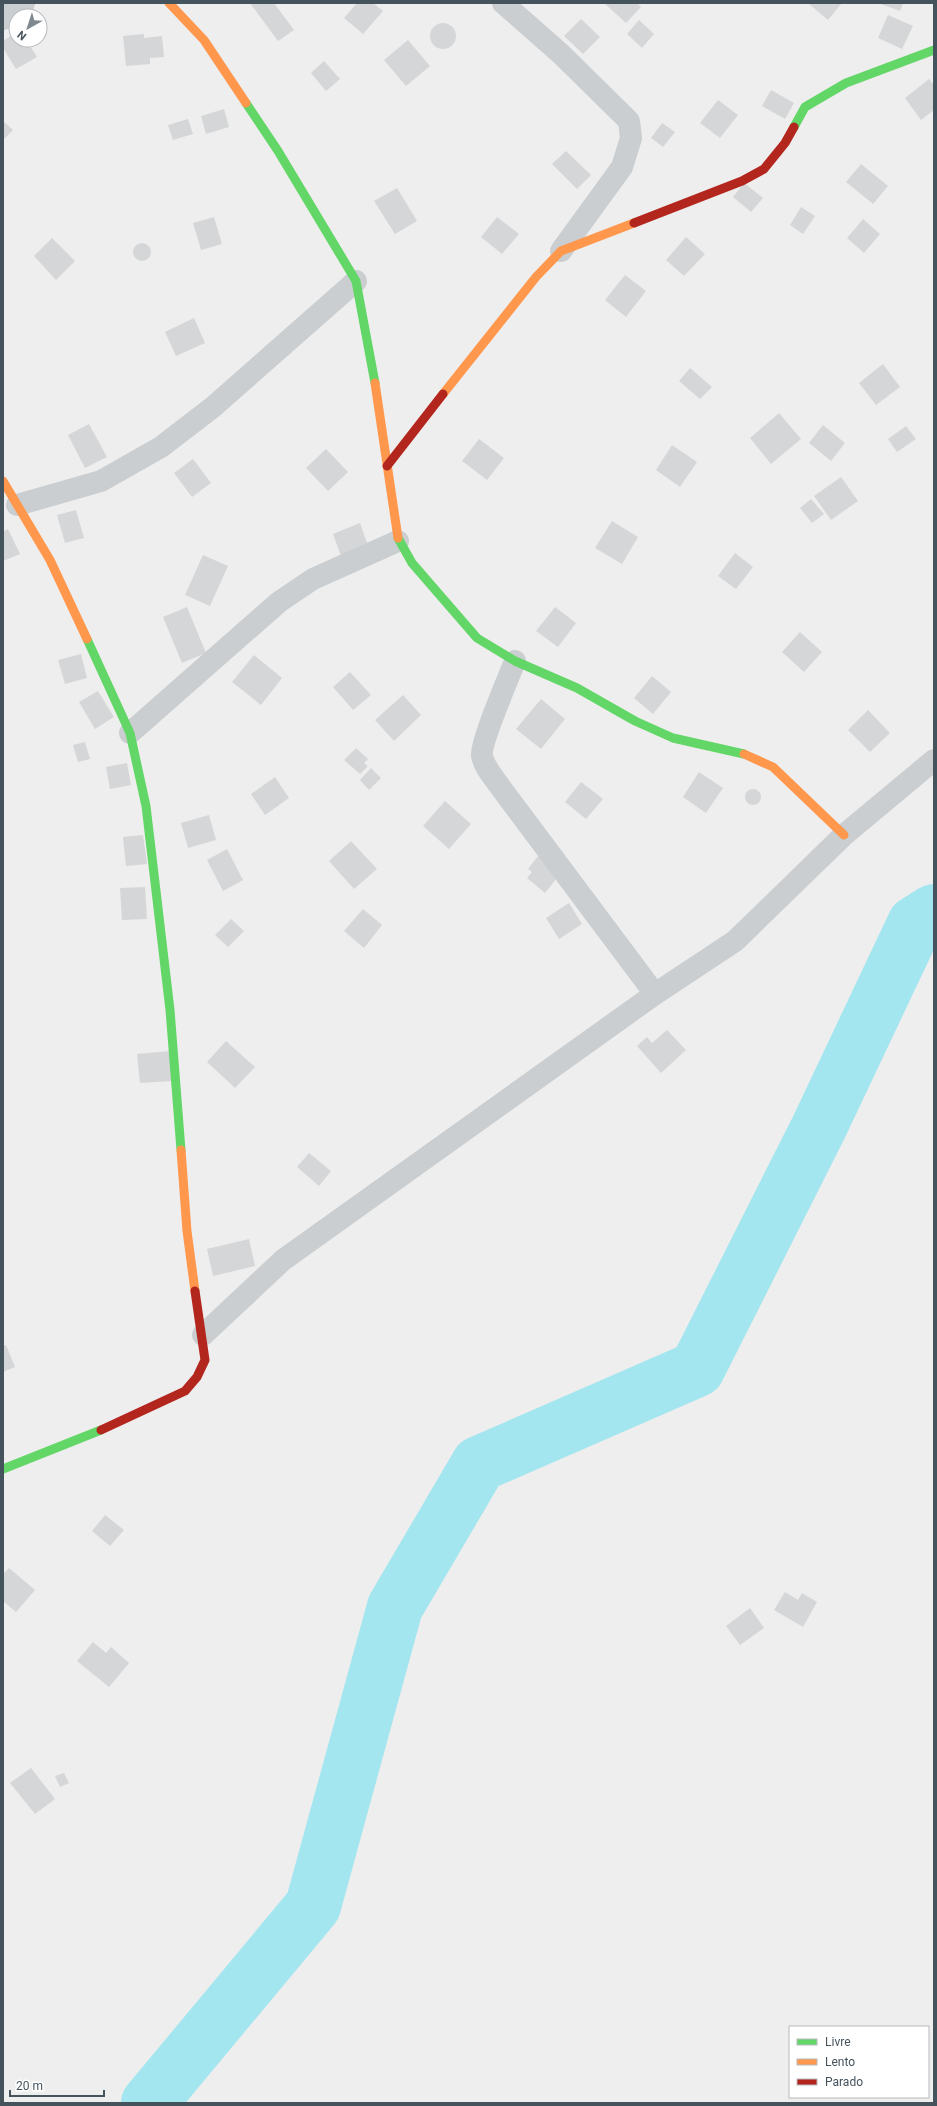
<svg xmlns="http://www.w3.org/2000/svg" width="937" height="2106" viewBox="0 0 937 2106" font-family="Roboto,sans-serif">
<rect width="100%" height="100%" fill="#efeeee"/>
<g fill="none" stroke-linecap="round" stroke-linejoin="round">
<path stroke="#a3e6ef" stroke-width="56" d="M149,2103l164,-197 82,-299 84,-143 218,-95 122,-242 96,-203 19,-12"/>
</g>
<path fill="#d5d6d7" d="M250,3h24l20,27 -16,11z
M357,3h16l10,8 -20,23 -19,-16z
M604,3h33l4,4 -15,16z
M808,3h34l-14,17z
M878,3h25l-3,8z
M888,15l25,11 -11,23 -24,-11z
M581,19l19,18 -17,17 -19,-18z
M639,20l15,14 -12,14 -15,-14z
M430 36a13 13 0 1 1 26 0a13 13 0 1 1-26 0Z
M16,33v7h10l11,17 -21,12 -13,-21v-7z
M144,34v4l18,-2 2,21 -14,1v6l-24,2 -3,-30z
M408,40l22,26 -24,20 -22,-26z
M324,61l16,18 -14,12 -15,-18z
M929,79l5,6v25l-13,10 -16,-22z
M771,90l23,13 -9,16 -23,-13z
M718,100l20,15 -18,23 -20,-15z
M224,109l5,18 -23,7 -5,-18z
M188,119l5,15 -20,6 -5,-15z
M3,121l10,9 -10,10z
M662,123l13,9 -12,15 -12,-9z
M566,151l25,24 -14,14 -25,-25z
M861,164l27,22 -15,18 -27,-22z
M744,183l19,15 -12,14 -18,-15z
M397,188l20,33 -22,13 -21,-33z
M801,207l14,9 -12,18 -13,-9z
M214,217l8,27 -21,6 -8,-27z
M497,217l22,17 -17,20 -21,-17z
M863,219l17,15 -16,19 -17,-15z
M686,237l19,17 -21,22 -18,-16z
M52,238l23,23 -19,19 -22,-24z
M133 252a9 9 0 1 1 18 0a9 9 0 1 1-18 0Z
M625,275l21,16 -20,26 -21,-17z
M194,318l11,25 -29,13 -11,-24z
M883,364l17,23 -24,18 -17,-22z
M690,368l22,19 -12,12 -21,-18z
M779,413l22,26 -30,25 -21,-26z
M89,424l18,33 -22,11 -17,-33z
M823,425l22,18 -14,18 -22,-18z
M906,426l10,13 -19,13 -9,-13z
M479,439l25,19 -17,22 -25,-19z
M672,445l25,17 -17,25 -24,-17z
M326,449l22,23 -20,19 -22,-23z
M193,459l18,24 -19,14 -18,-24z
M841,477l17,24 -27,19 -17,-24z
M811,499l13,15 -12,9 -12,-15z
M76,510l8,28 -19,5 -8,-28z
M612,521l26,16 -16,27 -27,-16z
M360,523l8,23 -27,10 -8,-22z
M8,529l12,25 -17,7v-29z
M735,553l18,14 -17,22 -18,-13z
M203,555l25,11 -18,40 -25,-11z
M187,607l19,46 -24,10 -19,-46z
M555,607l21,16 -18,24 -22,-16z
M800,632l22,20 -18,20 -22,-20z
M81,654l6,24 -22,6 -7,-24z
M254,655l28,23 -21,27 -29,-23z
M350,672l21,23 -18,15 -20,-23z
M652,676l19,16 -18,22 -19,-16z
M98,691l16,26 -19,12 -16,-27z
M403,695l18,20 -27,26 -19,-21z
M541,699l24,20 -24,30 -25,-20z
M868,710l22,23 -20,19 -22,-22z
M85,742l5,17 -12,3 -5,-17z
M356,748l12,11 -4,4 4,3 -8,8 -16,-14z
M127,763l4,22 -21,4 -4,-22z
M371,768l10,10 -12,12 -9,-10z
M699,772l24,16 -17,25 -23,-16z
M275,777l14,21 -24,17 -14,-21z
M581,782l22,17 -17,20 -21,-17z
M745 797a8 8 0 1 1 16 0a8 8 0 1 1-16 0Z
M445,801l26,23 -22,25 -26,-23z
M209,815l7,25 -28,8 -7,-25z
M143,835l4,29 -21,2 -3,-29z
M351,841l26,28 -23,20 -25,-28z
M227,849l16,31 -20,11 -16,-31z
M538,856l22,18 -15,19 -18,-15 5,-6 -4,-3z
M145,887l2,32 -25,1 -2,-32z
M569,903l13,21 -23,15 -13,-21z
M363,909l19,16 -18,23 -20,-17z
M231,919l13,12 -16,16 -13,-12z
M667,1030l19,20 -25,23 -24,-27 10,-9 5,6z
M226,1041l29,26 -20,21 -28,-26z
M170,1051l2,30 -32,2 -3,-29z
M309,1153l22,18 -12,15 -22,-19z
M249,1239l6,27 -42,10 -6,-27z
M6,1345l9,22 -12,5v-26z
M105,1515l19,15 -14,16 -18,-15z
M9,1568l26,22 -19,22 -13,-11v-27z
M785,1592l13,8 4,-7 15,9 -14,25 -29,-17z
M750,1608l14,20 -24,17 -14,-19z
M93,1642l13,11 5,-6 18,16 -20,24 -32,-26z
M31,1768l24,31 -20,15 -25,-31z
M64,1773l5,10 -9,4 -5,-11z"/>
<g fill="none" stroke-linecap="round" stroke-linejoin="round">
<path stroke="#caced0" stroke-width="22" d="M503,3l58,51 68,67 2,17 -9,29 -61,84
M3,19l8,-8 13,-8
M17,505l84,-24 60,-34 52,-40 143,-126
M515,661c-6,16 -35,82 -33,95 2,11 13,23 19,32l154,206
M130,733l149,-131 34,-23 85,-38
M203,1335l80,-75 372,-266 80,-53 109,-106 90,-75"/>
<path stroke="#63d668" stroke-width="9" d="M246,103l32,48 78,130 19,102
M794,127l11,-20 41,-24 88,-33
M398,538l14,25 65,75 38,23 62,27 58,33 38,17 71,16
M87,639l43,94 16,73 24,204 11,140
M3,1469l98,-39"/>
<path stroke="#ff974d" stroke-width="9" d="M169,3l35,37 42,63
M375,383l23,155
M443,394l93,-117 25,-26 73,-28
M3,481l47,79 37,79
M744,754l29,13 71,68
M181,1150l6,81 8,60"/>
<path stroke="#b3261e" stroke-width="9" d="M634,223l108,-42 22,-12 21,-26 9,-16
M387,466l56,-72
M101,1430l84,-39 12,-14 8,-17 -10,-69"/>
</g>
<rect width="937" height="2106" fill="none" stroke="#45535c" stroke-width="8"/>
<rect x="789" y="2026" width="140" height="72" fill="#ffffff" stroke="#b5babe"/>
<rect x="797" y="2039" width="20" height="6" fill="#63d668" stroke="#b5babe"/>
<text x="825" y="2046" font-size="12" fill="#45535c">Livre</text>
<rect x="797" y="2059" width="20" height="6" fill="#ff974d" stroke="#b5babe"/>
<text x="825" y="2066" font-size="12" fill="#45535c">Lento</text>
<rect x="797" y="2079" width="20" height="6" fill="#b3261e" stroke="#b5babe"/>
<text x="825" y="2086" font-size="12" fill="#45535c">Parado</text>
<g transform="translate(28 28) rotate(219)"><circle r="19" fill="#ffffff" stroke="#b5babe"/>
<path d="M0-3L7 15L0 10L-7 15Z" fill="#80898f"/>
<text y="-6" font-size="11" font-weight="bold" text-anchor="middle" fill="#45535c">N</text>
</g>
<path d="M10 2090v6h94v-6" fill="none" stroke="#45535c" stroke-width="2"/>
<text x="16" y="2090" font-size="12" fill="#45535c" stroke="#ffffff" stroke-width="3" paint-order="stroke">20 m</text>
</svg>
